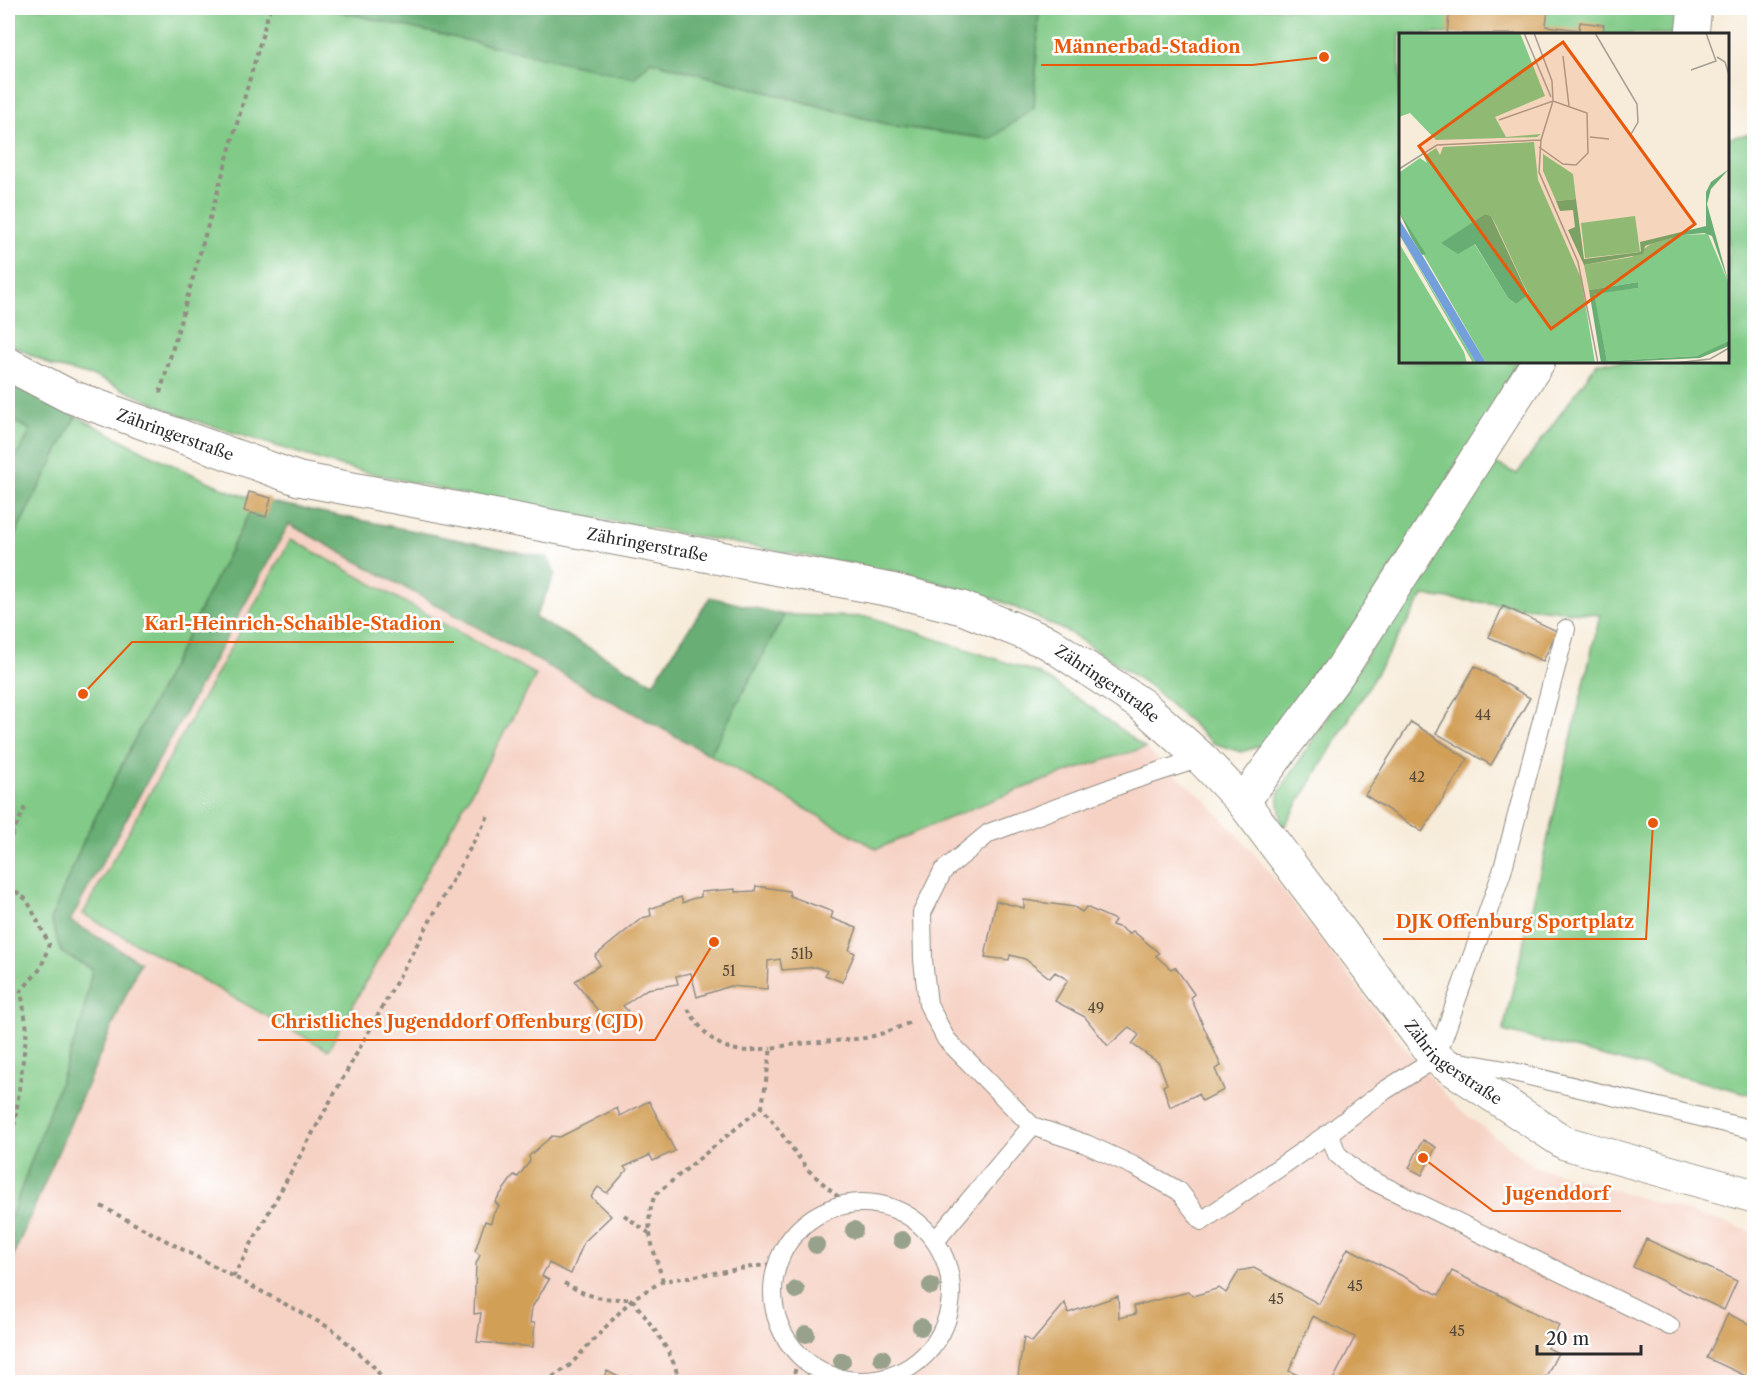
<svg xmlns="http://www.w3.org/2000/svg" width="1762" height="1390" viewBox="0 0 1762 1390" font-family="'Libre Caslon Text',serif">
<rect width="100%" height="100%" fill="#fff"/>
<filter id="ink" filterUnits="userSpaceOnUse"><feTurbulence type="fractalNoise" baseFrequency=".0167" numOctaves="2"/><feDisplacementMap in="SourceGraphic" scale="12" xChannelSelector="R" yChannelSelector="G"/><feConvolveMatrix kernelMatrix="1 2 1 2 8 2 1 2 1" color-interpolation-filters="sRGB"/></filter>
<filter id="wash" filterUnits="userSpaceOnUse"><feTurbulence type="fractalNoise" baseFrequency=".008" numOctaves="4" result="noise"/><feDisplacementMap in="SourceGraphic" scale="24" xChannelSelector="R" yChannelSelector="G"/><feGaussianBlur stdDeviation="1.35" result="paint"/><feColorMatrix in="noise" values="0 0 0 0 0 0 0 0 0 0 0 0 0 0 0 0 0 1.4 0 .05"/><feComposite in="paint" operator="in"/></filter>
<g filter="url(#wash)">
<rect width="100%" height="100%" fill="#f7ecda"/>
<path fill="#f6d2c4" d="M289,524l421,231 167,94 105,-46 106,-39 57,-16 61,52 57,64 131,171 62,72 78,59 220,66v150h-1746v-114l132,-306 -70,-40z"/>
<path fill="#81ca87" stroke="#567a59" stroke-width="1.5" d="M8,8h315l327,53 244,65 96,13 44,-32 5,-99h648l-3,26h-284v328h126l-190,292 -53,71 -20,20 -22,7 -28,-9 -63,-57 -80,-53 -69,-32 -88,-26 -438,-78 -135,-31 -156,-49 -88,-40 -43,-11 -45,-23z
M1754,133v962l-251,-64 97,-416 -177,-19 -141,234 -4,-36 213,-333 26,13 81,-112h130v-224z
M76,416l71,37 84,39 25,7 -172,341 -33,79 10,33 31,17 -10,52 -74,204v-677z
M8,418l23,12 -23,42z
M291,539l245,136 -208,375 -245,-136z
M784,615l86,2 168,56 56,36 51,39c-94,26 -179,62 -268,101l-167,-94z"/>
<path fill="#68ae74" stroke="#4a6c50" stroke-width="1.5" d="M323,8h716l-5,99 -43,32 -97,-13 -243,-65 -17,17z
M8,382l68,34 -68,132v-76l23,-42 -23,-12z
M256,499l292,59 7,16 -20,44 118,65 57,-86 74,18 -74,140 -421,-231 -219,397 70,41 -132,306v-43l74,-204 10,-52 -31,-17 -10,-33 33,-79z"/>
<g id="blocks">
<path fill="#d29f57" d="M1450,8h98l-2,18 33,4 1,-8 24,3 -1,9h-156z
M249,492l22,6 -5,19 -22,-6z
M1503,606l54,25 -14,30 -54,-24z
M1475,666l55,32 -39,67 -55,-32z
M1411,722l57,37 -46,73 -57,-37z
M756,886l33,5 1,5 43,16 -2,6 26,10 -8,22 6,3 -13,29 -17,-7 2,-4 -11,-4 -34,3 -2,-11 -12,2 -1,28 -37,-3 -33,11 -6,-24 -15,3 2,8 -31,5 -24,17 5,5 -19,14 -34,-44 25,-16 -5,-9 47,-38 9,-2 -1,-7 31,-12 2,6 8,-4 10,-2v-5l34,-3v3l20,-1z
M1024,900l50,7 8,5 4,-5 29,13 -3,5 9,3 8,6 4,-3 26,22 -3,3 15,13 4,-2 19,27 -3,4 30,68 -6,3 9,21 -22,11 -4,-7 -28,13 -7,-21 4,-2 -8,-21 -27,-19 7,-9 -10,-8 -21,19 -23,-29 -30,-16 13,-21 -13,-8 -5,6 -25,-19 -15,-4 -1,5 -24,-3 11,-56 28,7z
M649,1101l26,50 -22,10 -3,-6 -26,12 3,3 -20,23 -9,-6 -7,10 20,19 -27,26 -13,32 -22,-11 -7,13 7,4 -17,27 -2,16h5l-2,24 -56,-5 4,-29 -7,1 2,-50 4,-9 -5,-4 10,-30 6,2 2,-9 6,-8 -4,-4 19,-27 4,2 12,-16 -1,-5 23,-20 8,1 57,-29 3,8z
M1423,1140l13,7 -14,28 -13,-7z
M1646,1239l91,42 -13,29 -91,-43z
M1348,1248l91,47 13,-24 107,54 -11,23 10,5 -15,29h-211l23,-45 -42,-21 -24,55 24,11h-296l7,-45 8,5 33,-39 3,10 50,-17 1,22 17,-4 -2,-8 54,-14 6,4 25,-8 7,5 13,-22 15,-3 65,36z
M1728,1314l26,12v37l-6,14 -41,-19z
M607,1371l21,11 3,-6 13,6h-43z"/>
</g>
</g>
<g filter="url(#ink)">
<use href="#blocks" fill-opacity="0" stroke="#918c82" stroke-width="1.5"/>
<g fill="none" stroke-linecap="round" stroke-linejoin="round">
<g stroke="#918c82" stroke-width="20">
<path id="service" d="M1201,758l-71,23 -141,52 -46,38 -21,42 1,47 5,44 18,35 86,87 54,18 48,22 45,25 23,30 127,-88 55,-42 52,-33 66,-186 64,-243
M1455,1061l50,9 249,60
M1329,1133l8,21 24,21 309,151
M773 1292a89 89 0 1 1 178 0a89 89 0 1 1-178 0Z
M936,1240l96,-114"/>
</g>
<g stroke="#918c82" stroke-width="35">
<g id="minor">
<path d="M1692,34l3,-26"/>
<path id="s1" d="M8,364l61,32 230,83 592,111 71,18 87,35 93,62 59,53 42,44 193,256 129,85 189,53"/>
<path d="M1243,802l100,-135 195,-305"/>
</g>
</g>
<path stroke="#918c82" stroke-width="4" stroke-dasharray="4.5 4.5" stroke-linecap="butt" d="M160,393l110,-385
M8,844l18,-39
M8,886l19,14 22,44 -8,24 -20,23 -13,-8
M688,1009c11,18 26,38 49,41 11,2 23,-1 34,-2
M8,1143l7,-21 12,-93 -6,-38
M845,1203l-37,-33 -46,-63 9,-59c31,-6 62,-6 94,-10 15,-3 30,-9 44,-15
M101,1206l231,123 43,39 10,14
M624,1215l25,18
M233,1277l255,-461
M663,1281c-9,-31 -21,-55 -8,-86l107,-88
M564,1283c29,16 36,16 68,16 17,23 43,55 47,83
M545,1382l24,-16 63,-67 31,-18 114,-18
M792,1382l7,-26"/>
<use href="#service" stroke="#fff" stroke-width="18"/>
<use href="#minor" stroke="#fff" stroke-width="33"/>
</g>
<g fill="#97a18b">
<circle cx="854" cy="1230" r="9"/>
<circle cx="902" cy="1240" r="9"/>
<circle cx="816" cy="1245" r="9"/>
<circle cx="931" cy="1286" r="9"/>
<circle cx="796" cy="1290" r="9"/>
<circle cx="921" cy="1327" r="9"/>
<circle cx="806" cy="1334" r="9"/>
<circle cx="882" cy="1358" r="9"/>
<circle cx="842" cy="1361" r="9"/>
</g>
</g>
<g text-anchor="middle" dominant-baseline="central" stroke-width="5" stroke-linejoin="round" paint-order="stroke">
<g font-size="14" fill="#554836">
<text x="1483" y="715">44</text>
<text x="1417" y="777">42</text>
<text x="802" y="954">51b</text>
<text x="729" y="971">51</text>
<text x="1096" y="1008">49</text>
<text x="1355" y="1286">45</text>
<text x="1276" y="1299">45</text>
<text x="1457" y="1331">45</text>
</g>
<g font-size="16" fill="#2b2b2b" stroke="#fff">
<text stroke="none"><textPath href="#s1" startOffset="182">Zähringerstraße</textPath></text>
<text stroke="none"><textPath href="#s1" startOffset="668">Zähringerstraße</textPath></text>
<text stroke="none"><textPath href="#s1" startOffset="1154">Zähringerstraße</textPath></text>
<text stroke="none"><textPath href="#s1" startOffset="1671">Zähringerstraße</textPath></text>
</g>
</g>
<g transform="translate(1399 33)">
<rect width="330" height="330" fill="#f7ecda"/>
<path d="M0,0h121l25,63 -50,21 11,20 35,-3 -4,3 -101,3 -26,-27 -11,4zM135,109l4,38 43,98 14,85h-109l-87,-151 1,-40 20,-14 7,5 -3,-7 12,-8 4,7 3,-8zM86,181l6,2 6,11 31,67 -12,10 -8,-6 -34,-55h-32zM144,121l30,20 3,25 -20,2 -13,-30zM236,183l5,36 -55,6 -4,-35zM0,201l5,8 72,121h-3zM309,201l21,50 -2,61 -30,11 -90,5 -14,-68 45,-5v-6l-49,8 -5,-25 48,-8 19,-13 32,-9zM0,210l65,109 3,11h-68z" fill="#81ca87" fill-rule="evenodd"/>
<path d="M330,136l-18,20 -4,15 22,80 -17,-48 -8,-3 -21,2 -32,9 -6,2 -2,8 -59,11 -16,-35 7,-3 -2,-17 -13,1 -4,-10 20,-2 8,60 57,-7 -1,-10 66,-16v-34l5,-10zM0,179l27,42 -4,1 -10,-16zM86,181l6,2 37,79 -12,9 -8,-6 -33,-54 -17,10 -17,-11zM239,249v6l-44,6 13,67 90,-5 32,-15v5l-29,12 -99,5 -12,-73z" fill="#68ae74"/>
<path d="M0,186l23,36 64,108h-10l-49,-83 -28,-46z" fill="#73a0db"/>
<path fill="none" stroke="#a59f94" stroke-width="1.5" d="M125,0l27,64M135,0l18,48 1,20 -12,39 -2,32 39,90 20,101M196,0l42,71 1,18 -8,14M164,23l6,50M318,24l8,5 4,13M292,37l25,-9 -10,-28M100,87l54,-19 34,12 1,40 -12,12 -13,-1 -24,-17M191,104l19,2M0,136l38,-24 104,-5M276,330l35,-4 19,-11"/>
<path fill="#e8590c" fill-opacity="0.15" stroke="#e8590c" stroke-width="3" d="M164,9l132,182 -144,105 -132,-183z"/>
<rect width="330" height="330" fill="none" stroke="#2b2b2b" stroke-width="3"/>
</g>
<path fill="none" stroke="#e8590c" stroke-width="2" d="M1324 57L1252 65H1041M83 694L132 642H454M1653 823L1646 939H1383M714 942L655 1040H258M1423 1158L1493 1211H1621"/>
<g fill="#e8590c" stroke="#fff" stroke-width="2">
<circle cx="1324" cy="57" r="6"/>
<circle cx="83" cy="694" r="6"/>
<circle cx="1653" cy="823" r="6"/>
<circle cx="714" cy="942" r="6"/>
<circle cx="1423" cy="1158" r="6"/>
</g>
<g font-size="18" text-anchor="middle" font-weight="bold" fill="#e8590c" stroke="#fff" stroke-width="5" stroke-linejoin="round" paint-order="stroke">
<text x="1147" y="53">Männerbad-Stadion</text>
<text x="293" y="630">Karl-Heinrich-Schaible-Stadion</text>
<text x="1515" y="928">DJK Offenburg Sportplatz</text>
<text x="457" y="1028">Christliches Jugenddorf Offenburg (CJD)</text>
<text x="1557" y="1200">Jugenddorf</text>
</g>
<rect width="1762" height="1390" fill="none" stroke="#fff" stroke-width="30"/>
<path d="M1537 1345v9h104v-9" fill="none" stroke="#2b2b2b" stroke-width="3"/>
<text x="1546" y="1345" font-size="18" fill="#2b2b2b" stroke="#ffffff" stroke-width="4.5" paint-order="stroke">20 m</text>
</svg>
